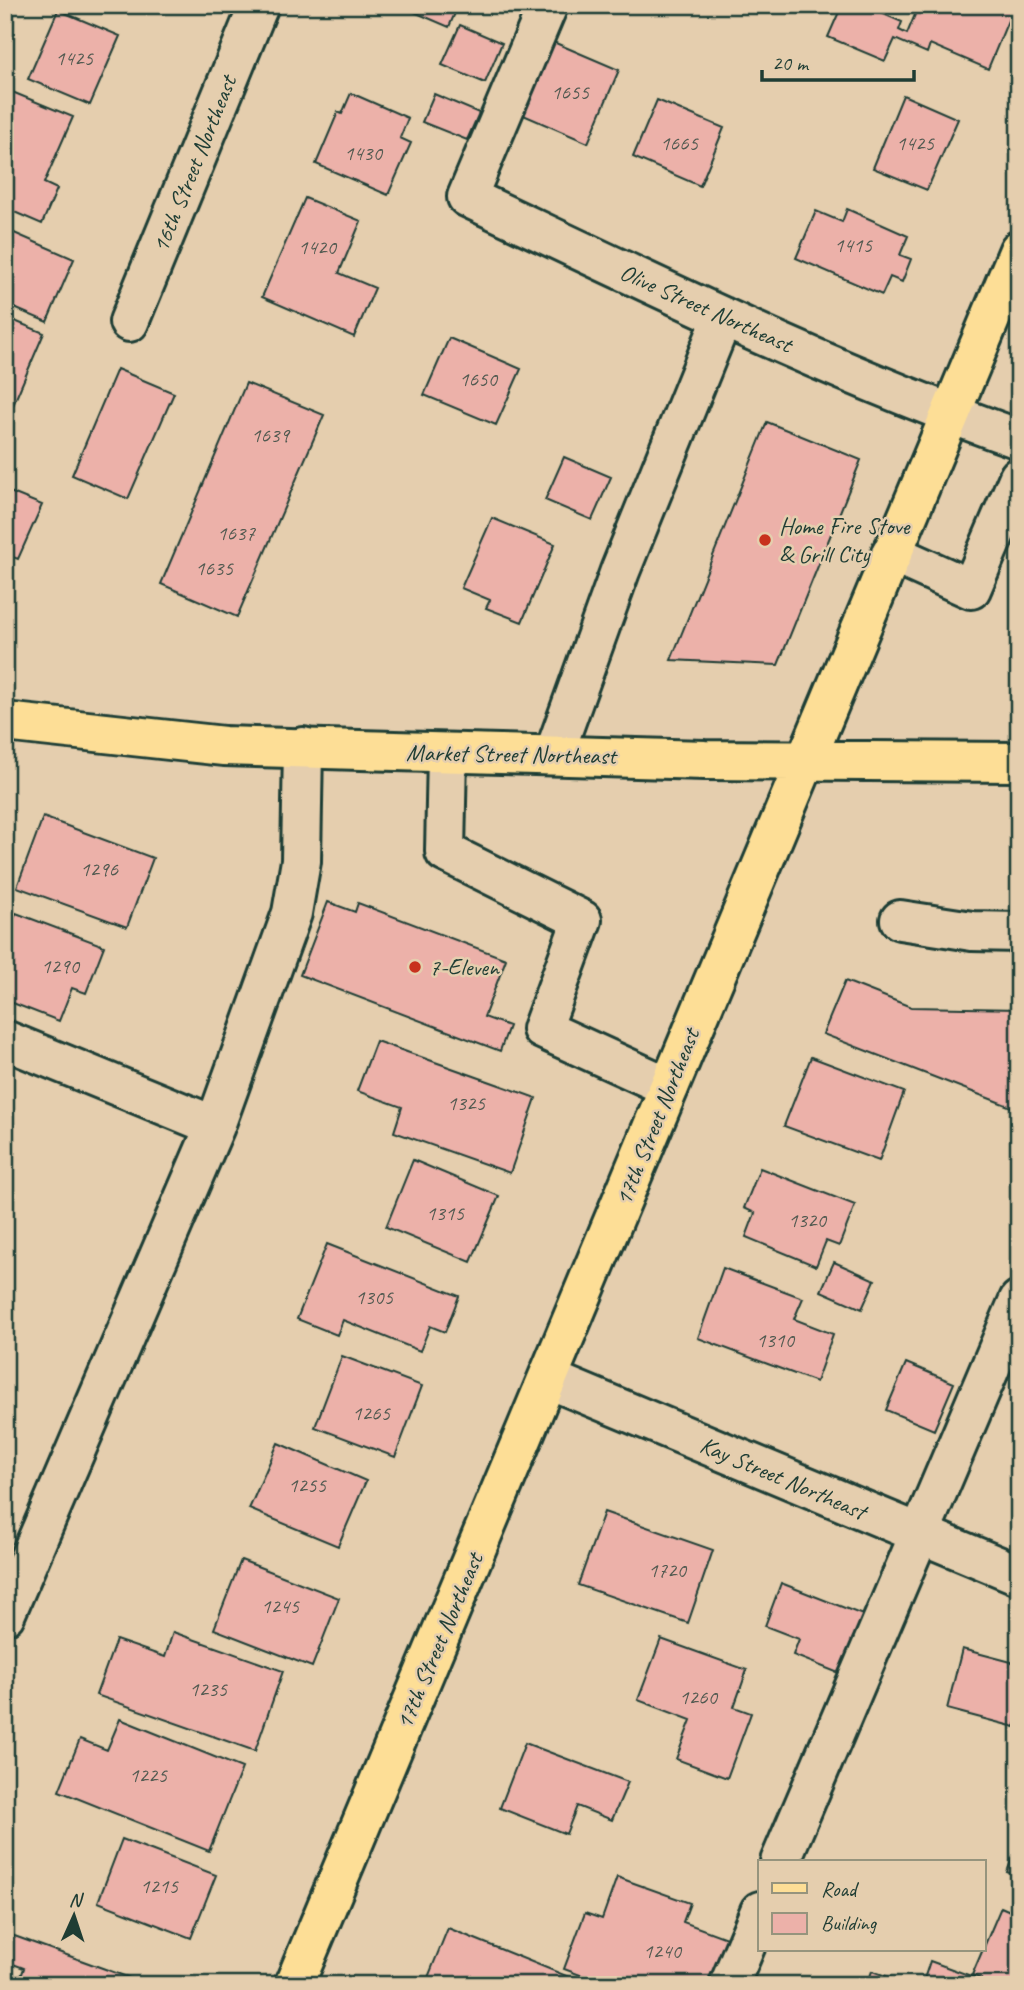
<svg xmlns="http://www.w3.org/2000/svg" width="1024" height="1990" viewBox="0 0 1024 1990" font-family="Caveat,sans-serif">
<rect width="100%" height="100%" fill="#e5ceae"/>
<filter id="ink" filterUnits="userSpaceOnUse"><feTurbulence type="fractalNoise" baseFrequency=".0143" numOctaves="2"/><feDisplacementMap in="SourceGraphic" scale="14" xChannelSelector="R" yChannelSelector="G"/><feConvolveMatrix kernelMatrix="1 2 1 2 8 2 1 2 1" color-interpolation-filters="sRGB"/></filter>
<g filter="url(#ink)">
<path fill="#ecb1a9" stroke="#1f3d34" stroke-width="2" d="M398,5h73l-2,5 -11,-4 -9,21z
M842,5h21l39,17 -3,8 8,4 12,-29 95,1 -26,63 -58,-25 -3,9 -32,-14 -10,22 -57,-24z
M58,10l62,26 -30,69 -62,-26z
M460,25l42,18 -17,40 -43,-18z
M551,41l68,29 -31,73 -67,-29z
M5,89l68,28 -29,66 13,6 -15,35 -37,-16z
M351,93l57,25 -8,20 11,5 -23,52 -72,-31 22,-52 4,2z
M434,94l45,19 -12,27 -45,-18z
M903,95l55,24 -31,71 -54,-22z
M657,100l67,28 -24,58 -67,-29z
M305,198l56,23 -22,52 36,15 -21,49 -92,-40z
M847,209l61,27 -8,19 11,4 -9,23 -12,-5 -8,18 -86,-37 20,-47 26,11z
M5,229l69,30 -27,63 -42,-18z
M5,317l39,16 -39,91z
M449,338l72,31 -25,56 -72,-30z
M117,369l57,24 -46,106 -56,-24z
M246,383l78,32 -87,202 -76,-33z
M767,422l94,38 -83,205 -107,-5z
M564,457l47,20 -19,43 -47,-20z
M5,490l37,15 -24,54 -13,-5z
M492,518l63,26 -33,78 -36,-14 4,-8 -29,-12z
M43,817l110,41 -26,69 -110,-40z
M328,902l27,10 3,-9 148,56 -22,58 25,9 -9,25 -200,-76z
M16,913l88,33 -18,47 -14,-5 -13,33 -54,-21v-58z
M845,981l66,26 108,2v101l-196,-76z
M376,1041l160,57 -26,75 -116,-41 8,-25 -45,-16z
M811,1057l93,35 -25,69 -95,-35z
M413,1160l86,36 -28,66 -85,-35z
M760,1168l95,37 -16,41 -13,-5 -10,25 -70,-29 9,-24 -11,-5z
M327,1244l132,52 -14,36 -15,-6 -10,25 -77,-31 -6,15 -40,-16z
M834,1262l41,18 -13,29 -41,-18z
M723,1268l80,30 -9,21 39,15 -17,48 -118,-44z
M342,1356l80,30 -27,71 -80,-30z
M906,1363l48,20 -20,47 -48,-20z
M278,1443l88,38 -28,65 -89,-37z
M604,1512l109,38 -25,73 -110,-38z
M241,1560l98,38 -27,69 -98,-38z
M781,1583l87,34 -22,59 -53,-21 6,-16 -34,-13z
M173,1632l110,39 -28,80 -159,-56 20,-55 49,17z
M661,1639l86,31 -13,37 17,6 -24,65 -51,-19 15,-39 -53,-20z
M962,1649l57,15v49l-4,14 -68,-18z
M120,1719l122,49 -33,83 -150,-60 21,-52 27,11z
M525,1743l103,39 -16,38 -35,-14 -11,28 -66,-26z
M1019,1838v38l-12,-4z
M122,1839l94,36 -25,63 -93,-36z
M617,1877l73,26 -7,19 49,18 -16,45h-109l-43,-16 21,-56 17,6z
M1001,1907l18,8v70h-40l2,-6 -9,-4z
M448,1928l126,51 -2,6h-147z
M9,1934l140,51h-131l6,-17 -19,-7z
M930,1961l44,16 -3,8h-49z
M872,1971l39,14h-44z"/>
<g fill="none" stroke-linecap="round" stroke-linejoin="round">
<g stroke="#1f3d34" stroke-width="44">
<path id="minor" d="M548,5l-81,192c181,85 362,175 552,242
M129,322l130,-317
M891,553l80,36 48,-112
M447,754l-2,98 137,68 -40,109 127,58
M554,754l66,-183 103,-254
M900,920l72,11 47,1
M5,1040l210,86
M549,1379l470,196
M5,1615l210,-489 77,-213 9,-52 2,-114
M780,1862l239,-562
M729,1985l31,-74"/>
</g>
<g stroke="#1f3d34" stroke-width="44">
<path id="major" d="M5,722l219,24 481,14 314,2
M294,1985l725,-1735"/>
</g>
<use href="#minor" stroke="#e5ceae" stroke-width="38"/>
<use href="#major" stroke="#fdde96" stroke-width="38"/>
</g>
</g>
<g fill="#c8321e" stroke="#e5ceae" stroke-width="2.5">
<circle cx="765" cy="540" r="7"/>
<circle cx="415" cy="967" r="7"/>
</g>
<g text-anchor="middle" dominant-baseline="central" stroke-width="5" stroke-linejoin="round" paint-order="stroke">
<g font-size="21" fill="#525a51">
<text x="74" y="58">1425</text>
<text x="570" y="92">1655</text>
<text x="679" y="143">1665</text>
<text x="915" y="143">1425</text>
<text x="363" y="153">1430</text>
<text x="853" y="245">1415</text>
<text x="317" y="247">1420</text>
<text x="478" y="379">1650</text>
<text x="270" y="435">1639</text>
<text x="236" y="533">1637</text>
<text x="214" y="568">1635</text>
<text x="99" y="869">1296</text>
<text x="60" y="966">1290</text>
<text x="466" y="1103">1325</text>
<text x="445" y="1213">1315</text>
<text x="807" y="1220">1320</text>
<text x="374" y="1297">1305</text>
<text x="775" y="1340">1310</text>
<text x="371" y="1413">1265</text>
<text x="307" y="1485">1255</text>
<text x="667" y="1570">1720</text>
<text x="280" y="1606">1245</text>
<text x="208" y="1689">1235</text>
<text x="698" y="1697">1260</text>
<text x="148" y="1775">1225</text>
<text x="159" y="1886">1215</text>
<text x="662" y="1951">1240</text>
</g>
<g font-size="24" fill="#1f3d34" stroke="#e5ceae">
<text transform="translate(194 164) rotate(-68)">16th Street Northeast</text>
<text transform="translate(706 308) rotate(24)">Olive Street Northeast</text>
<text transform="translate(511 754) rotate(1)">Market Street Northeast</text>
<text transform="translate(657 1117) rotate(-68)">17th Street Northeast</text>
<text transform="translate(783 1478) rotate(23)">Kay Street Northeast</text>
<text transform="translate(439 1641) rotate(-67)">17th Street Northeast</text>
</g>
<g font-size="24" fill="#1f3d34" stroke="#e5ceae" text-anchor="start">
<text x="779" y="526">Home Fire Stove<tspan x="779" dy="28">&amp; Grill City</tspan></text>
<text x="429" y="967">7-Eleven</text>
</g>
</g>
<rect width="1024" height="1990" fill="none" stroke="#e5ceae" stroke-width="28"/>
<rect x="14" y="14" width="996" height="1962" fill="none" stroke="#1f3d34" stroke-width="2.5" filter="url(#ink)"/>
<rect x="758" y="1860" width="228" height="91" fill="#e5ceae" stroke="#96947d" stroke-width="2"/>
<rect x="772" y="1883" width="35" height="10" fill="#fdde96" stroke="#96947d" stroke-width="2"/>
<text x="821" y="1896" font-size="21" fill="#1f3d34">Road</text>
<rect x="772" y="1913" width="35" height="21" fill="#ecb1a9" stroke="#96947d" stroke-width="2"/>
<text x="821" y="1930" font-size="21" fill="#1f3d34">Building</text>
<g transform="translate(74 1916) rotate(3)" stroke="#e5ceae" stroke-width="5" paint-order="stroke">
<path d="M0-5L12 26L0 18L-12 26Z" fill="#1f3d34"/>
<text y="-10" font-size="19" font-weight="bold" text-anchor="middle" fill="#1f3d34">N</text>
</g>
<path d="M762 70v10h152v-10" fill="none" stroke="#1f3d34" stroke-width="3.5"/>
<text x="772" y="70" font-size="21" fill="#1f3d34" stroke="#e5ceae" stroke-width="5" paint-order="stroke">20 m</text>
</svg>
